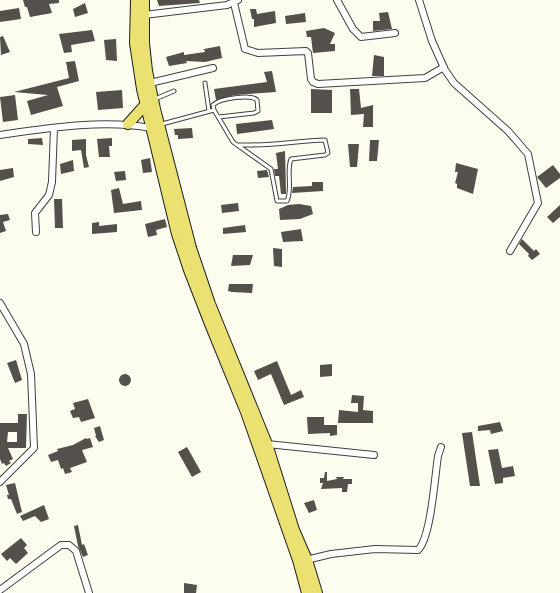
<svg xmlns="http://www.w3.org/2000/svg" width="560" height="593" viewBox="0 0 560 593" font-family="Literata,serif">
<rect width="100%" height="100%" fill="#fdfdef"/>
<path fill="#55504b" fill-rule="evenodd" d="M23,0h36v3l-10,1 3,9 -22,4 -3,-10h-2z
M157,0h42l1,3 -41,3z
M85,3l3,10 -13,4 -2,-8z
M19,8l2,11 -21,3v-11z
M250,9h6l1,5 18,-3 1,12 -22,4v-8h-2z
M388,12l4,17 -19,2v-10h7l-1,-8z
M305,13l1,9 -20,2 -1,-8z
M324,28l11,5 -5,11h5v7l-22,2 -2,-16h-4l-1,-6z
M92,30l3,11 -24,4 1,7 -8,1 -5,-19z
M3,36l7,16 -9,3 -1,-18z
M116,39l1,22 -11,-1 -2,-20z
M220,46l2,12 -17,4 -19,-1 1,2 -18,3 -3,-9 18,-5v3l21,-3 -1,-3z
M374,55l10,2v19h-12z
M75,61l4,20 -22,6 6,19 -32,9 -4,-14 21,-6 -34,-3 55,-14 -3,-16z
M272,71l4,21 -41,3 -19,5 -2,-11 53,-7 -3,-10z
M311,89l21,1v23h-21z
M350,89h9l2,19 12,-3v22h-10l1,-13 -13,1z
M122,90l1,18 -25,2 -2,-18z
M15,95l3,25 -15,2 -3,-25z
M272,120l2,9 -37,5 -1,-10z
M192,128l1,10 -15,1v-4h-3l-1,-6z
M42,138l1,7 -15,-1v-5z
M112,138v8h-3l1,11h-11l-2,-18z
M86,139v16l3,12 -5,1 -3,-18 -9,1v-11z
M370,140h9l-2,21h-8z
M348,144h11l-2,23h-7z
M285,151l1,40v3h-5l-2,-18h-4l-1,-7h4l-2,-16z
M150,158l2,14 -9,1 -2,-13z
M73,160l1,11 -13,3 -1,-10z
M456,163l22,6 -5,25 -16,-6v-4l-2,-1 3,-11h-3z
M553,165l7,9v4l-14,10 -9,-11z
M13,168l1,9 -14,4v-11z
M267,170l2,7 -11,1 -1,-7z
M125,171l1,9 -10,1 -2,-9z
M312,182h11v9l-31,2 1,-6 19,-1z
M119,188l4,16 18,-3 1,9 -28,3 -3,-23z
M54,199h8l1,29h-8z
M238,203l1,8 -17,2 -1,-8z
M299,204l12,2 2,8 -13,5 -20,1 -1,-11 9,-4z
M560,205v12l-7,6 -6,-6z
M8,214l2,6 -7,2 3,9 -6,2v-18z
M165,219l2,8 -11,3 1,5 -9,2 -3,-13z
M99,222v4l18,-2v8l-25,2v-11z
M245,225l1,7 -23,2v-6z
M301,229l2,12 -20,1 -2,-10z
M522,239l12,12 2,-2 4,5 -8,6 -4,-4 1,-2 -10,-10z
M273,248l9,1v18l-8,-1z
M233,255h20l-3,10 -19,1z
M229,284h24l-1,9 -20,-1 -4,-1z
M16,360l6,20 -7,3 -8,-20z
M277,361l14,34 10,-5 3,7 -20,8 -13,-31 -13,6 -4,-9z
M332,364v12l-12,1v-12z
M119 380a6 6 0 1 1 12 0a6 6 0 1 1-12 0Z
M352,395l12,1 -1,14 10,1v12h-35l1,-13 19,2v-9h-7z
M88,399l7,19 -14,4 -2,-5 -6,1 -3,-7 5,-2 -2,-6z
M18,414h9l-1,34h-18l5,11 -4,2 2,2 -5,3 -2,-3 -2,1 -2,-5v-36h18zM8,432h9v10h-10z
M307,417h17v8h13v10l-7,1v-3l-22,1z
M500,422l3,9 -12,3 -1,-4 -12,1v-5z
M100,426l4,14 -5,2 -4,-6h1l-2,-8z
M472,432l8,54h-10l-8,-53z
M86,438l1,1 3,-1 3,9 -11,3 5,12 -17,6 2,4 -7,2 -2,-6 -2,1 -3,-9 -7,2 -3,-7 10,-4 -1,-2 16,-4z
M187,447l14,25 -9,5 -14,-25z
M498,449l4,19 11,-2 2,10 -12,2v5l-8,1 -7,-34z
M325,472h2v9l10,-2 -1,-2h8l-1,2h9v5h-4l-1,8h-5v-4l-21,1 2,-6h-3v-5h4z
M15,483l7,29 -5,2 -6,-15h-3l-1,-4h2l-3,-10z
M314,500l3,10 -8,3 -5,-10z
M44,505l5,14 -8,3 -6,-6 -12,5 -3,-5z
M78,525l4,20 2,-1 4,11 -5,2 -5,-11 -4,-20z
M21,538l6,7 -3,3 4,5 -12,11 -6,-6 -3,3 -6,-7z
M184,583l13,2 -1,8h-12z"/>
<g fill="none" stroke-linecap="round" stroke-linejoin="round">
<g stroke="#404040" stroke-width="5">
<path id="service" d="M205,83l4,28
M155,99l19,-8
M219,117l35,-4 4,-2 -1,-11c-6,-6 -37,-2 -44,5l1,5 19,32 38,27 6,32h10c6,-13 -1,-29 4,-42l34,-4 3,-2 -3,-13c-28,1 -57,6 -86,5
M162,124l52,-14"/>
</g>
<g stroke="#404040" stroke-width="8">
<path id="minor" d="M337,0l16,29 8,8 34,-4
M419,0l13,41 13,29 9,13 54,48 20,23 10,49 -28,48
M234,3l11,46 13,4 48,-2 2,2 3,26 2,3 5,2 107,-6 19,-11
M144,15l83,-10 11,-5
M150,83l63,-15
M0,135c48,-7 104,-16 151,-7
M36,232l-1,-19 14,-18 3,-13 2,-54
M0,303l24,41 7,30 3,74 -34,34
M267,444l107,11
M306,560l25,-6 44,-5 43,1c13,-12 17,-75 20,-94l3,-9
M0,590l61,-45h8l7,6 13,42"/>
</g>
<g stroke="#1e1e1e" stroke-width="12">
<path id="primary" d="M136,0l-1,43 7,46 35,145 12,36 21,54 36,88 52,148 9,33
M144,0v43l3,28 8,38 36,139 19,56 57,140 27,86 13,30 10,33
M128,124l17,-19"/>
</g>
<use href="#service" stroke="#fff" stroke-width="3"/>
<use href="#minor" stroke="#fff" stroke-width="6"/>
<use href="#primary" stroke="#eae172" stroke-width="10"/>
</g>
</svg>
